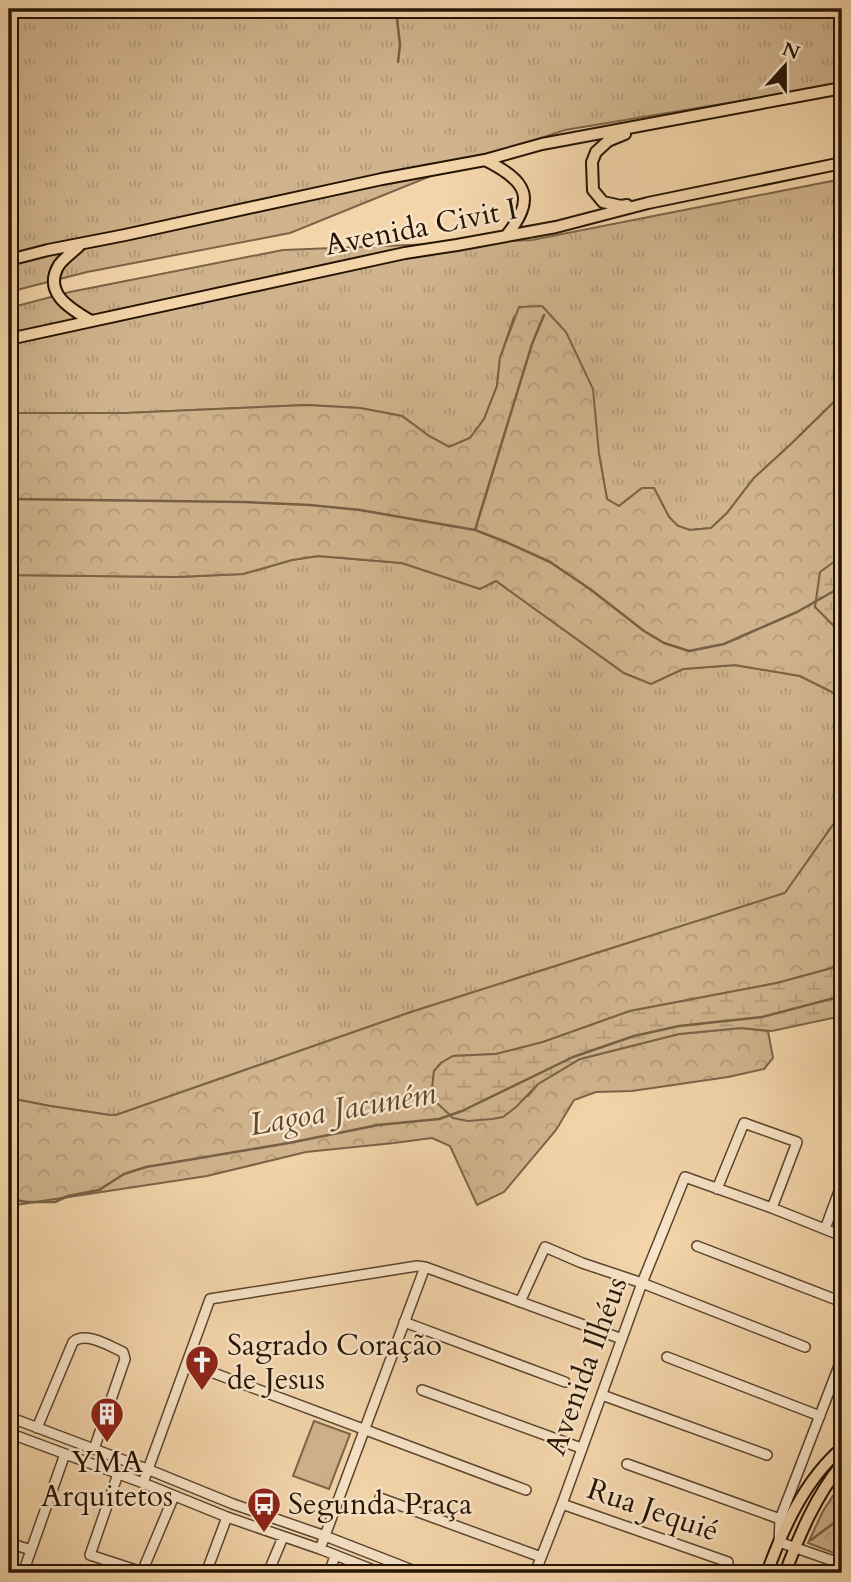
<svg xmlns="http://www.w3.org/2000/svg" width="851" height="1582" viewBox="0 0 851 1582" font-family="Cardo,serif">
<defs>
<pattern id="grass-tufts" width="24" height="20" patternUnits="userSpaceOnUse" patternTransform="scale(1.75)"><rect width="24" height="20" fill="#d1b48e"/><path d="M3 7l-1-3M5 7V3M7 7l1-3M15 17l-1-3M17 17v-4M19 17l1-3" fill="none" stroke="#b39a79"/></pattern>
<pattern id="forest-crowns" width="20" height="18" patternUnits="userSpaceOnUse" patternTransform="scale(1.75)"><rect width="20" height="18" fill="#d1b48e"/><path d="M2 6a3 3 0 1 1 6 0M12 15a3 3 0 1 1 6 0" fill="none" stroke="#b39a79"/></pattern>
<pattern id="wetland-marsh" width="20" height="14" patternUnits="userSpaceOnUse" patternTransform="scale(1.75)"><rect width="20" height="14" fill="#d1b48e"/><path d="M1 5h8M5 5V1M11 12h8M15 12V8" fill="none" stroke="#b39a79"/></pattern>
</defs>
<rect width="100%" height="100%" fill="#f4d5aa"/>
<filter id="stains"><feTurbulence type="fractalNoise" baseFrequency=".00286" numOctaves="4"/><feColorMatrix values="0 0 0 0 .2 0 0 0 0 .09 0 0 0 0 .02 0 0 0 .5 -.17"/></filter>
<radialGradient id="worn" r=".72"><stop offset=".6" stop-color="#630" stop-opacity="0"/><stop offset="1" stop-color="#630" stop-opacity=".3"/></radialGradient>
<path fill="url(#grass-tufts)" stroke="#7c6448" stroke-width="2" d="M9,9h833v75l-277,46 -117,39 -158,64 -203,39 -78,20z
M842,179v215l-52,51 -36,33 -27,35 -16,15 -21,2 -12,-4 -9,-9 -15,-29h-12l-23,18 -12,-7 -8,-45 -85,-137 -14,41 -3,28 -13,33 -14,19 -21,9 -20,-11 -27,-20 -42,-8 -53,-3 -181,8h-117v-105l61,-16 213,-42 249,-10z
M318,556l84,7 78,26 16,-8 128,92 27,11 32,-15 52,-4 65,11 40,20 2,5v111l-57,81 -374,119 -295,103h-6l-60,-9 -41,-8v-523l168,2 66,-3 49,-14z"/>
<path fill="url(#forest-crowns)" stroke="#7c6448" stroke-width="2" d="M542,306l24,26 27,57 6,65 8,45 12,7 23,-18h12l15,29 9,9 12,4 21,-2 16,-15 27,-35 36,-33 52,-51v162l-4,2 -23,49 27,27v67l-2,-5 -40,-20 -65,-11 -52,4 -32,15 -27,-11 -128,-92 -16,8 -78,-26 -84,-7 -26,4 -49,14 -66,3 -168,-2v-162h117l181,-8 53,3 42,8 27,20 20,11 21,-9 14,-19 13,-33 3,-28 19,-51z
M842,812v146l-10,10 -55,15 -147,28 -87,31 -47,12 -43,2 -12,7 -7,8 -2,19 96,6 10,-12 42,-25 99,-25 62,-6 27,3 5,27 -9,11 -36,8 -96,14 -36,1 -22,8 -18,30 -52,62 -27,13 -27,-59 -18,-8 -38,5 -88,9 -99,24 -198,30v-108l41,8 60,9h6l295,-103 374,-119z
M842,1482v74l-34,-13 15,-32z"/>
<path fill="url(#wetland-marsh)" stroke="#7c6448" stroke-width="2" d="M842,556v78l-27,-27 5,-35z
M842,958v58l-70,15 -31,-3 -62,6 -99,25 -42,25 -22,23 -13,10 -11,2 -24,2 -15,-3 -16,-15 -5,-13 2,-19 7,-8 12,-7 43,-2 47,-12 87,-31 147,-28 55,-15z"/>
<path fill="#d1b48e" stroke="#7c6448" stroke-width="2" d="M314,1421l36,13 -21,55 -36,-13z"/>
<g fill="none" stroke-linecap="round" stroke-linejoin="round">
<path stroke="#786045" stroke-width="2.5" d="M396,9l4,36 -2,17
M9,499l235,3 66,3 50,5 115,20 31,12 44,20 40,27 54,42 20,12 25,8 35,-7 73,-32 37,-21 8,-3
M475,530l57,-186 12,-29
M9,1199l18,3h28l13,-6 31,-6 25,-16 22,-7 143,-24 89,-18 61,-6 23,-8 111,-54 61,-21 45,-10 83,-9 80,-21
M811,1540l31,-23"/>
<g stroke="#5a442d" stroke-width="12">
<path id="minor" d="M717,1189l27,-66 53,19 -25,66
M825,1229l17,-46
M697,1246l145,56
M520,1302l25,-55 37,16 60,20 163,64
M404,1322l161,60
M9,1332l3,6 -3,9
M667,1357l153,59
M842,1358l-62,161 -1,23 63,22
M187,1363l339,127
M422,1390l159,58
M602,1395l165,60
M9,1417l138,52 86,35 92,32 95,37
M37,1428l36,-86c13,-11 36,4 50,10l2,7 -31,90
M9,1433l134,50 84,34 93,32 61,24
M9,1446l4,-11
M627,1464l153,55
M118,1474l-28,81 52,17 32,-76
M143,1483l67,-184 207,-33 8,1 197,72
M380,1498l161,59
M562,1504l166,58
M9,1543l22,7
M320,1549l105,-282
M24,1570l41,-116
M206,1573l21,-56
M268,1573l15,-36
M329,1573l6,-17
M535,1573l27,-69 80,-221 43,-106 87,31 70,28
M585,1573h3"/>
</g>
<g stroke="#261403" stroke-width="14">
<path id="major" d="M625,134l-17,7 -12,11 -4,10 1,28 10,12 18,4 6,-1
M485,160c42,21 52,38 21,76
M79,246c-6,6 -15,12 -20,19 -17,28 12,44 32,56
M9,260l39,-10 77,-15 257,-56 103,-19 57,-16 300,-56
M9,339l396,-86 52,-8 99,-18 92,-24 194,-40
M767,1573c16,-45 38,-93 75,-125
M785,1573c15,-39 30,-76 57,-109"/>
</g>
<use href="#minor" stroke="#f8e4c8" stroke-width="9"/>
<use href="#major" stroke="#f4d5aa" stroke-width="10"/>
</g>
<defs>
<g id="church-pin" transform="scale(1.75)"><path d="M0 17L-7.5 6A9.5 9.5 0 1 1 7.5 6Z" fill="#8f2418" stroke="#f8e4c8"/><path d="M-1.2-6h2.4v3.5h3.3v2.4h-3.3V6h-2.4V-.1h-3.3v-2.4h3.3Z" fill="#fff"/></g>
<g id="building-pin" transform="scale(1.75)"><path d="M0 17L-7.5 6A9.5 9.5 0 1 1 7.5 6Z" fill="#8f2418" stroke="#f8e4c8"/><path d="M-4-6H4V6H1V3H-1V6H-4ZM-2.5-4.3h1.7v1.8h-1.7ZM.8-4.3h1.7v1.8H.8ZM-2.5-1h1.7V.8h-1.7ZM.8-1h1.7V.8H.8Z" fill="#fff"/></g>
<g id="bus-pin" transform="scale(1.75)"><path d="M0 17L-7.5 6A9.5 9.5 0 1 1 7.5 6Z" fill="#8f2418" stroke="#f8e4c8"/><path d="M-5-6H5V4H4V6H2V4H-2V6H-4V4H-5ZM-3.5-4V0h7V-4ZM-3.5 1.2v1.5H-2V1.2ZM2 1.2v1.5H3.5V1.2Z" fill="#fff"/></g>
</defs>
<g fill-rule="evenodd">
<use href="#church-pin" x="202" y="1362"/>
<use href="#building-pin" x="107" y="1414"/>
<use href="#bus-pin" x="264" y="1504"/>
</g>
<g text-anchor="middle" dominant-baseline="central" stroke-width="5" stroke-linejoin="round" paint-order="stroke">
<g font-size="30" fill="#261403" stroke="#f8e4c8">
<text transform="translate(421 227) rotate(-11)">Avenida Civit I</text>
<text transform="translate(586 1366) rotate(-70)">Avenida Ilhéus</text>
<text transform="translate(653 1510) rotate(19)">Rua Jequié</text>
</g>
<g font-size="30" fill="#261403" stroke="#f8e4c8" text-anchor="start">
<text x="227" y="1345">Sagrado Coração<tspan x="227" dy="34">de Jesus</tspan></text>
<text x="107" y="1462" text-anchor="middle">YMA<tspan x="107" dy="34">Arquitetos</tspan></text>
<text x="288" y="1504">Segunda Praça</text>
</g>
<g font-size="32" font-style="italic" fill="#5c472f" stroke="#f8e4c8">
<text transform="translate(343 1109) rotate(-10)">Lagoa Jacuném</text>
</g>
</g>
<rect width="851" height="1582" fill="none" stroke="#f4d5aa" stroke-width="35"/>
<rect x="10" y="10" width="830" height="1561" fill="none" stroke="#261403" stroke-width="3.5"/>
<rect x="18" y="18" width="816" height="1547" fill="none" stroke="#261403" stroke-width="2"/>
<g transform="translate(785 66) rotate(21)" stroke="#f8e4c8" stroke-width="5" paint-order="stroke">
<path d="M0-5L12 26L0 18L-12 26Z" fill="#261403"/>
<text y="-10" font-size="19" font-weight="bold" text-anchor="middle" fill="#261403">N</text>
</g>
<rect width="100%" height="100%" filter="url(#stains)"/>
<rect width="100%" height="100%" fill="url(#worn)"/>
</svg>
